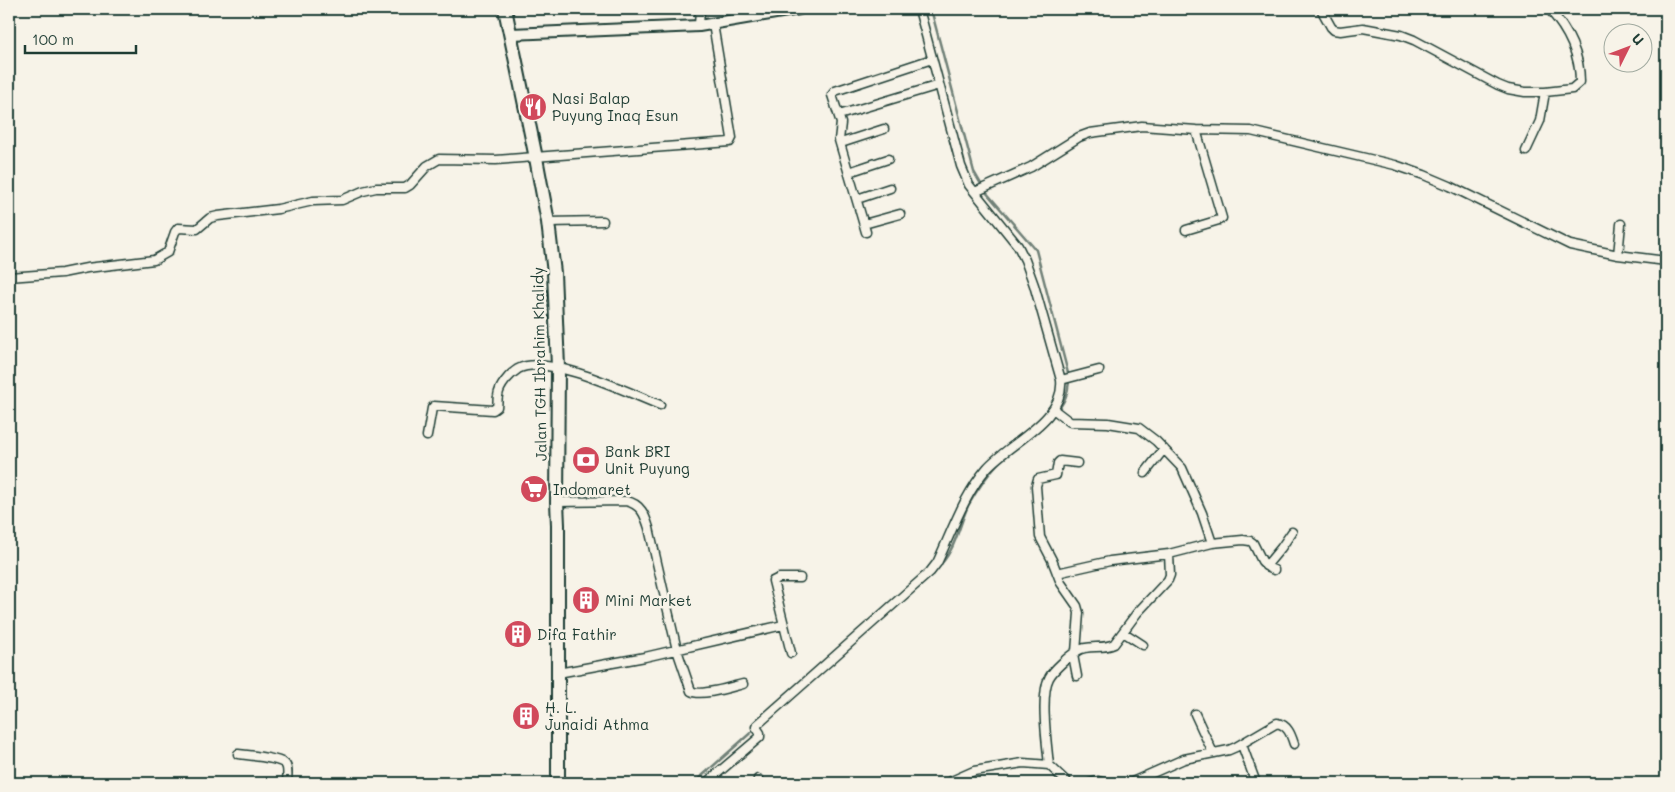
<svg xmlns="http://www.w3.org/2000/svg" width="1675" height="792" viewBox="0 0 1675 792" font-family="Mali,sans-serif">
<rect width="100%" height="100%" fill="#f7f3e8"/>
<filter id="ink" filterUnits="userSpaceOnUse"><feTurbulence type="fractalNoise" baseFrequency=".02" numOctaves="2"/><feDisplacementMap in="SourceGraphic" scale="10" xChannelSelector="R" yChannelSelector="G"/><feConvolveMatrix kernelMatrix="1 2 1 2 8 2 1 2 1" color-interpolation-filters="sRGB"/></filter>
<g filter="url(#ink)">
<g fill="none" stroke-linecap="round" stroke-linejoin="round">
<path stroke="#6f8077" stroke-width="2.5" d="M931,9l43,163 11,19 51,59 33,127c0,20 -7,30 -21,44
M1035,433l9,-8
M936,569c19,-16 22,-41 32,-63 9,-16 19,-31 32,-45
M694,783l62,-55"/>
<g stroke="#1f3d34" stroke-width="11">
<path id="minor" d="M1321,9l10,18 3,3 6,1 23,-3 38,7 13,5 84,45 10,4 17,3h20l27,-3 8,-7c0,-28 -13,-53 -31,-73
M699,26l1,-17
M839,115l100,-30
M841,143l43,-14
M1526,151l14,-30 5,-29
M849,172l39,-13
M975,192l56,-25 48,-30 11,-4 52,-7 54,4 55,1 144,34 29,10 26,11 120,59 48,10 48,6
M857,199l33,-11
M548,222l55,-1
M864,224l36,-10
M1186,230l33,-10 3,-2 -26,-88
M866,232l-27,-92 2,-17 -9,-28 3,-4 97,-32
M1618,255l3,-31
M9,277l53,-4 25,-5 67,-8 14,-8 7,-20 3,-4 19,1 13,-11 8,-2 60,-7 35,-8 29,-1 21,-9 13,-3h29l5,-3 17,-19 12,-7 57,1 234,-18 2,-4 -19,-114
M1061,380l38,-10
M1053,409l17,13 38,1 31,5 17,13 26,27 20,45 10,30
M427,436l5,-28 2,-2 59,4 4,-3c1,-4 0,-8 1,-11 1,-10 12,-22 20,-27 30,-16 111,24 142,36
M1145,473l19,-24
M557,502l69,-1c15,3 19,14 23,27l28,122 14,41c10,6 40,-4 52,-7
M1266,566l15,-18 11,-16
M1057,573l53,-12 59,-7 43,-11 31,-3 7,1 3,2 9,18 7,7 5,2
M1123,632l20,13
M1076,652l3,-39 -2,-7 -16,-23 -9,-23 -12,-23 -4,-51 2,-7 18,-4 2,-12 2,-2 17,2
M791,653l-18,-72 6,-3h21
M1073,655l4,21
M558,673l87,-16 138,-32
M1195,714l18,39
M1242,745l14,38
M238,754c9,1 41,4 47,10 4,4 2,14 2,19
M1049,765c-2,-20 -9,-70 0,-87 4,-8 20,-22 28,-27 11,-7 25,-1 37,-7l23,-31 31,-33 2,-5 -1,-21
M758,779l2,4
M706,783l54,-46v-4l-4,-6 1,-2 173,-153 7,-9c15,-32 27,-68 50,-95 23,-26 78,-48 74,-88l-27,-95 -9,-25 -7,-14 -49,-61 -8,-19 -42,-157
M947,783l27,-12 49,-8 26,2 19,18
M1090,783l8,-2 7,2
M1130,783l54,-24 45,-9 7,-3 41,-24c11,2 14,12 17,21"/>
</g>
<g stroke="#1f3d34" stroke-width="14">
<path id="tertiary" d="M511,34l188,-8 100,-17"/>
</g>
<g stroke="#1f3d34" stroke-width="16">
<path id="primary" d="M505,9l31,149 12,64 6,51 4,94 -1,135 1,23v258"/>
</g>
<use href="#minor" stroke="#f7f3e8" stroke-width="8"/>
<use href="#tertiary" stroke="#f7f3e8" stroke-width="10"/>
<use href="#primary" stroke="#f7f3e8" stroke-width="12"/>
</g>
</g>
<defs>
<g id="restaurant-disc" transform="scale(1.4375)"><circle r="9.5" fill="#d1495b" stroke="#f7f3e8"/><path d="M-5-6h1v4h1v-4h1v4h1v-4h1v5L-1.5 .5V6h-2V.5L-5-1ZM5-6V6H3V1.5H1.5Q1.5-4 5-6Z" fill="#fff"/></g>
<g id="bank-disc" transform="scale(1.4375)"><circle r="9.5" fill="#d1495b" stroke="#f7f3e8"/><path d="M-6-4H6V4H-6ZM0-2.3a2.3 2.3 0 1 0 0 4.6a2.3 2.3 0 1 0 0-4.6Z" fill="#fff"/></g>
<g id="supermarket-disc" transform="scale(1.4375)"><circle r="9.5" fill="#d1495b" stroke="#f7f3e8"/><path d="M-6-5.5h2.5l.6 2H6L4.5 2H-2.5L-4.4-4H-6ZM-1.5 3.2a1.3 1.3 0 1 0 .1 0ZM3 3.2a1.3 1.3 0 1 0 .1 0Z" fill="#fff"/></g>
<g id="building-disc" transform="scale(1.4375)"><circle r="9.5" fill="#d1495b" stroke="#f7f3e8"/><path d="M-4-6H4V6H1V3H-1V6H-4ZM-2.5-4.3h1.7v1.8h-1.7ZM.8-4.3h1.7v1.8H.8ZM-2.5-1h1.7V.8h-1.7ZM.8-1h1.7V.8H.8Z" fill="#fff"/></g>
</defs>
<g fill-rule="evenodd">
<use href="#restaurant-disc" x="533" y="107"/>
<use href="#bank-disc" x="586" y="460"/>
<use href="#supermarket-disc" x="534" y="489"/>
<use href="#building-disc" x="586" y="600"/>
<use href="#building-disc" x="518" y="634"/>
<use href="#building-disc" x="526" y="716"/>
</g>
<g text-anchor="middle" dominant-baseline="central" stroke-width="5" stroke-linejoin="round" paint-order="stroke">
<g font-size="15" fill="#1f3d34" stroke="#f7f3e8" text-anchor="start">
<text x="552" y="98">Nasi Balap<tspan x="552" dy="17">Puyung Inaq Esun</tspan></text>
<text x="605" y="451">Bank BRI<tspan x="605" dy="17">Unit Puyung</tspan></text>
<text x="553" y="489">Indomaret</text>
<text x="605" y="600">Mini Market</text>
<text x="537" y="634">Difa Fathir</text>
<text x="545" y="707">H. L.<tspan x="545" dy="17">Junaidi Athma</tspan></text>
</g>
<g font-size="15" fill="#1f3d34" stroke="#f7f3e8">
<text transform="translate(539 364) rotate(-91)">Jalan TGH Ibrahim Khalidy</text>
</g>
</g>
<rect width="1675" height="792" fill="none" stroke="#f7f3e8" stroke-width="30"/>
<rect x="15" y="15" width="1645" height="762" fill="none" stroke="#1f3d34" stroke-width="2" filter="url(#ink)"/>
<g transform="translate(1628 48) rotate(48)"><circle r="24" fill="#f7f3e8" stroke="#a1aaa0"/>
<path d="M0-4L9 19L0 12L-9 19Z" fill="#d1495b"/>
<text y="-8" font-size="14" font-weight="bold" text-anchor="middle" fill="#1f3d34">U</text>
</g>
<path d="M25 45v8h111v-8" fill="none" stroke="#1f3d34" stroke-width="2.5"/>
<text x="32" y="45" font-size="15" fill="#1f3d34" stroke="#f7f3e8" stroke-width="4" paint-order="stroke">100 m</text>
</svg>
